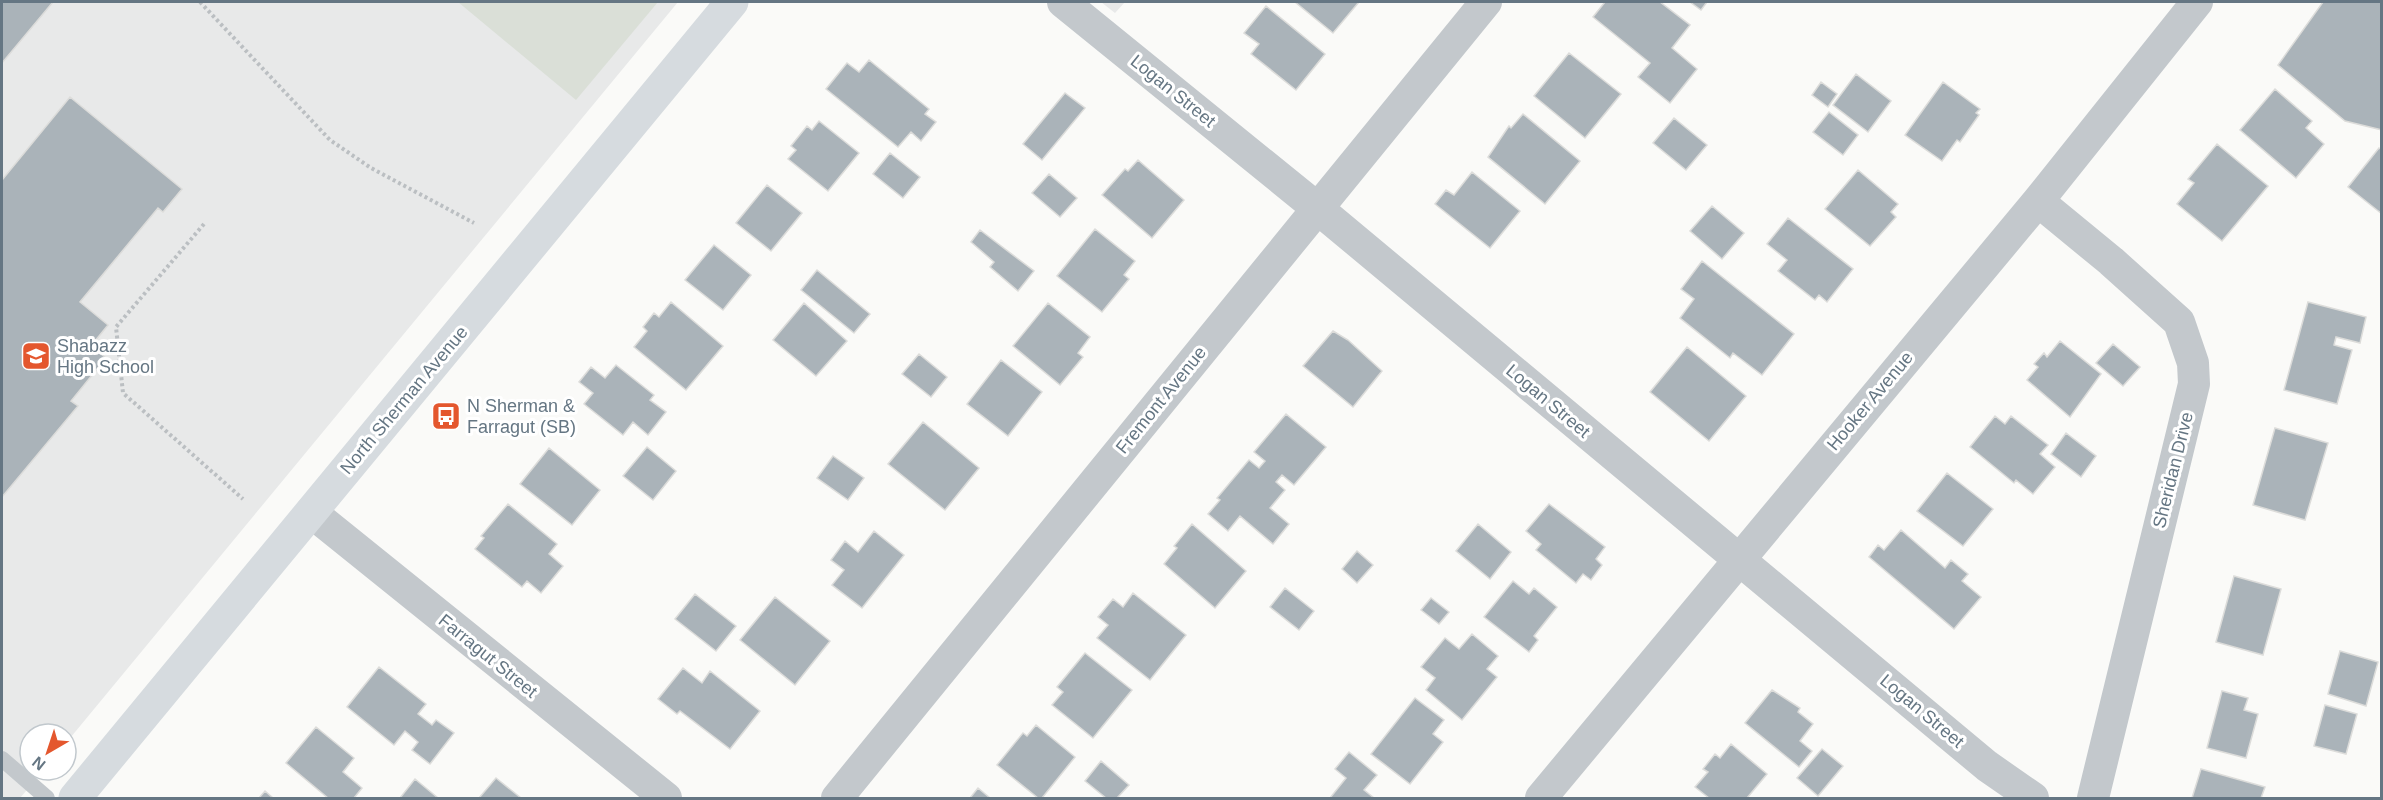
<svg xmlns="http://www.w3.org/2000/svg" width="2383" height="800" viewBox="0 0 2383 800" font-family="Helvetica,sans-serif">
<rect width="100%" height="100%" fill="#fafaf8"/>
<path fill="#e8e9e9" d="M2,2h676l-612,741v-9h-36v36h14l-24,28h-18z
M1101,2h24l-10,11z"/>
<path fill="#dadfd7" d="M458,2h200l-82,98z"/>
<path fill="#aab3b9" stroke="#dcdcda" stroke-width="1.5" d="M2,2h51l-51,61z
M1295,2h64l-26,31z
M1605,2h55l30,23 -18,23 25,21 -27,34 -32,-26 12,-14 -57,-46z
M1690,2h17l-6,8z
M2323,2h59v128l-37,-9 -67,-56z
M1266,6l59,48 -29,36 -45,-36 8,-10 -15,-11z
M1569,53l52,41 -36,44 -51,-42z
M869,60l60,49 -4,5 11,8 -15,19 -10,-9 -13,15 -72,-58 21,-26 12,9z
M1856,74l35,27 -23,31 -35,-27z
M1821,82l16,12 -9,13 -16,-12z
M1943,82l37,27 -4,4 3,2 -19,27 -3,-2 -15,21 -37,-26z
M2275,89l37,32 -6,7 18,16 -28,34 -56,-48z
M1065,93l20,15 -43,52 -19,-16z
M70,97l112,92 -19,23 -5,-4 -78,94 28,23 -17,21 15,12 -35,43 7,5 -76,91v-317z
M1829,112l29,23 -15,20 -30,-23z
M1523,114l57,47 -35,43 -57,-47 21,-31 2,2z
M1674,118l33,27 -21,25 -33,-27z
M819,121l40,32 -31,38 -40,-32 8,-9 -5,-4 16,-20 5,4z
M2217,144l51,42 -46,55 -45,-37 17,-21 -6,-4z
M2379,148l3,2v64l-34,-27z
M890,153l30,24 -17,21 -30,-24z
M1138,160l46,40 -32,38 -50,-43 23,-26 3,2z
M1858,170l40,34 -7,8 5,5 -26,29 -45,-37z
M1472,172l48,39 -30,37 -55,-44 11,-14 8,5z
M1049,174l28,24 -17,19 -28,-24z
M767,185l35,28 -31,38 -35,-28z
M1712,206l32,27 -22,26 -32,-28z
M1788,218l65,51 -26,33 -8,-7 -4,5 -37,-29 9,-11 -20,-16z
M1095,229l40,32 -11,14 5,4 -27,33 -45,-36z
M980,230l54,41 -16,20 -28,-24 4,-5 -23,-20z
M714,245l37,30 -28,35 -38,-30z
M1702,261l92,73 -32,41 -29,-22 -3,5 -50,-40 14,-19 -13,-10z
M817,270l53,44 -16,19 -53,-43z
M671,302l52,44 -37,44 -52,-43 13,-16 -4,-4 11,-14 5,4z
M2308,302l58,15 -6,26 -24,-6 -2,8 18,5 -15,54 -53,-14z
M804,303l43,38 -31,35 -43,-36z
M1048,303l42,34 -12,16 5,4 -23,28 -47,-39z
M1333,331l15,9 34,31 -29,36 -50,-41z
M2060,341l41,33 -31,43 -43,-37 11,-13 -4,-3 10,-11 3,4z
M2113,344l27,23 -17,19 -27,-23z
M1687,347l59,49 -37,45 -59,-49z
M919,354l28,23 -16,20 -29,-23z
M1001,360l41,32 -34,44 -41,-32z
M616,365l38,30 -4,5 16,12 -18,23 -15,-13 -10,13 -39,-31 9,-11 -14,-11 12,-15 14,11z
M1286,414l40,33 -32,38 -12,-10 -6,7 9,8 -15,18 19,16 -16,20 -33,-28 -12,15 -20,-17 12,-14 -3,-2 32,-38 10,8 6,-7 -11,-9z
M1995,416l10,8 6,-8 37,29 -8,9 15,13 -22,27 -17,-14 -2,3 -44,-36z
M923,422l56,46 -34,42 -57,-46z
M2275,428l53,15 -23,77 -52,-15z
M2066,433l30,23 -15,21 -30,-23z
M647,447l29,24 -23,29 -30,-24z
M549,448l51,42 -28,35 -52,-41z
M833,456l31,22 -16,22 -31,-22z
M1947,473l46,36 -30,37 -46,-35z
M508,504l49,40 -8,10 14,12 -22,27 -14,-12 -5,6 -47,-38 9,-11 -3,-2z
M1549,504l56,43 -9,12 6,6 -11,15 -8,-6 -7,9 -40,-33 5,-6 -15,-13z
M1192,524l54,47 -31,37 -51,-44 13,-16 -3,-2z
M1478,524l33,28 -21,27 -34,-28z
M1901,530l44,38 6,-8 17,14 -6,7 19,16 -27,32 -85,-72 9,-12 6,5z
M874,531l30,24 -42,53 -30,-23 12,-15 -13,-10 14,-19 13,11z
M1357,551l16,14 -16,18 -15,-14z
M2234,576l47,13 -18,66 -47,-13z
M1513,581l16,13 5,-6 23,19 -23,29 4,4 -9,12 -45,-35z
M1285,588l29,23 -15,19 -29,-23z
M1133,593l53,42 -36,45 -53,-42 11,-13 -10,-8 15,-18 10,8z
M695,594l41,32 -20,25 -41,-32z
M775,597l55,44 -35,44 -55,-45z
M1431,598l18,14 -10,12 -18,-14z
M1472,634l26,22 -11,13 10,8 -35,43 -36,-30 9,-12 -14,-11 24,-29 14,11z
M2340,651l38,11 -12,44 -38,-12z
M1085,653l47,37 -39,48 -41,-33 11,-13 -6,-5z
M379,667l47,37 -8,10 14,11 4,-5 18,13 -24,31 -18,-14 6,-8 -13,-11 -11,14 -47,-38z
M683,668l19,15 8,-12 50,40 -30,38 -50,-38 -3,3 -19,-15z
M1772,690l28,18 -2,4 15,12 -13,17 12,10 -13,16 -54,-44z
M2222,691l26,7 -4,12 14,4 -12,44 -39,-10z
M1415,698l29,22 -11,14 10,8 -33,42 -39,-30z
M2325,705l32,9 -11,40 -32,-8z
M1036,725l39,32 -33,41h-4l-41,-33 26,-32 4,3z
M316,727l38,31 -11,14 19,16 -8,10h-26l-42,-35z
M1731,744l36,30 -20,24h-38l-14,-11 13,-15 -5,-3 12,-15 5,4z
M1822,749l21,17 -25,30 -21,-18z
M1349,752l28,23 -13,15 10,8h-44l16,-20 -11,-9z
M1101,761l28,24 -12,13h-11l-21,-17z
M2201,769l64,18 -4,11h-69z
M496,778l25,20h-42z
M415,779l23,19h-38z
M978,788l12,10h-20z
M265,791l8,7h-14z"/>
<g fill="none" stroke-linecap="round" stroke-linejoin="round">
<path stroke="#bbbfc2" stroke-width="4" stroke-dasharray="3 3" stroke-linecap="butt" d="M200,2l130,138 41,28 103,55
M204,224l-88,103 7,66 120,106"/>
<path stroke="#c3c8cc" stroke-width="16" d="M2,759l45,39"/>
<path stroke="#c3c8cc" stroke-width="32" d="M1063,2l254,206 670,558 46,32
M2038,201l73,60 68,61 14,41 1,21 -101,414
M311,512l355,286
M837,798l649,-796
M1541,798l497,-597 159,-199"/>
<path stroke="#d6dbdf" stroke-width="33" d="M75,798l657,-796"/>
</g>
<defs>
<g id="school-square" transform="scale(1.5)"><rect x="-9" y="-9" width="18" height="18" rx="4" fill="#e4572e" stroke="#fff"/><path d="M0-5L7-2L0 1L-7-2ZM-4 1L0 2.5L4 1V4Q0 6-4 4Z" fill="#fff"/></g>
<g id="bus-square" transform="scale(1.5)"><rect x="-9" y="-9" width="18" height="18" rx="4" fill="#e4572e" stroke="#fff"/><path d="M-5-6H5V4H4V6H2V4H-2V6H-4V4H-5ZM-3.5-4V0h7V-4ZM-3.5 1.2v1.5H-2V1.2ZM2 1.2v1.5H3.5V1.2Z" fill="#fff"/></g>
</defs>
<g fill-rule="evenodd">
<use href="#school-square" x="36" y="356"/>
<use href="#bus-square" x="446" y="416"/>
</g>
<g text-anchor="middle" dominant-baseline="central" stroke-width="6" stroke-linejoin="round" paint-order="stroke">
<g font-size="18" fill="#657683" stroke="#fff">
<text transform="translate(1173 91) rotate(39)">Logan Street</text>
<text transform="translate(404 400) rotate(-50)">North Sherman Avenue</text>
<text transform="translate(1161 400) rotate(-51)">Fremont Avenue</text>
<text transform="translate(1548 401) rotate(40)">Logan Street</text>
<text transform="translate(1870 401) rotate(-50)">Hooker Avenue</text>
<text transform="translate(2173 470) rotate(-76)">Sheridan Drive</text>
<text transform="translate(488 656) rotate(39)">Farragut Street</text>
<text transform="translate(1922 711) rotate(40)">Logan Street</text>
</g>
<g font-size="18" fill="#657683" stroke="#fff" text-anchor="start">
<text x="57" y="346">Shabazz<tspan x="57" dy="21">High School</tspan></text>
<text x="467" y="406">N Sherman &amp;<tspan x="467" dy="21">Farragut (SB)</tspan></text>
</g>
</g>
<rect width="2383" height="800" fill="none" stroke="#657683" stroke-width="6"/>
<g transform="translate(48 752) rotate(219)"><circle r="28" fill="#ffffff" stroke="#c1c8cd" stroke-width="1.5"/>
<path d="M0-4.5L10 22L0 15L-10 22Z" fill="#e4572e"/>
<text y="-9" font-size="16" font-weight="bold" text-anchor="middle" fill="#657683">N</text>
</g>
</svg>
